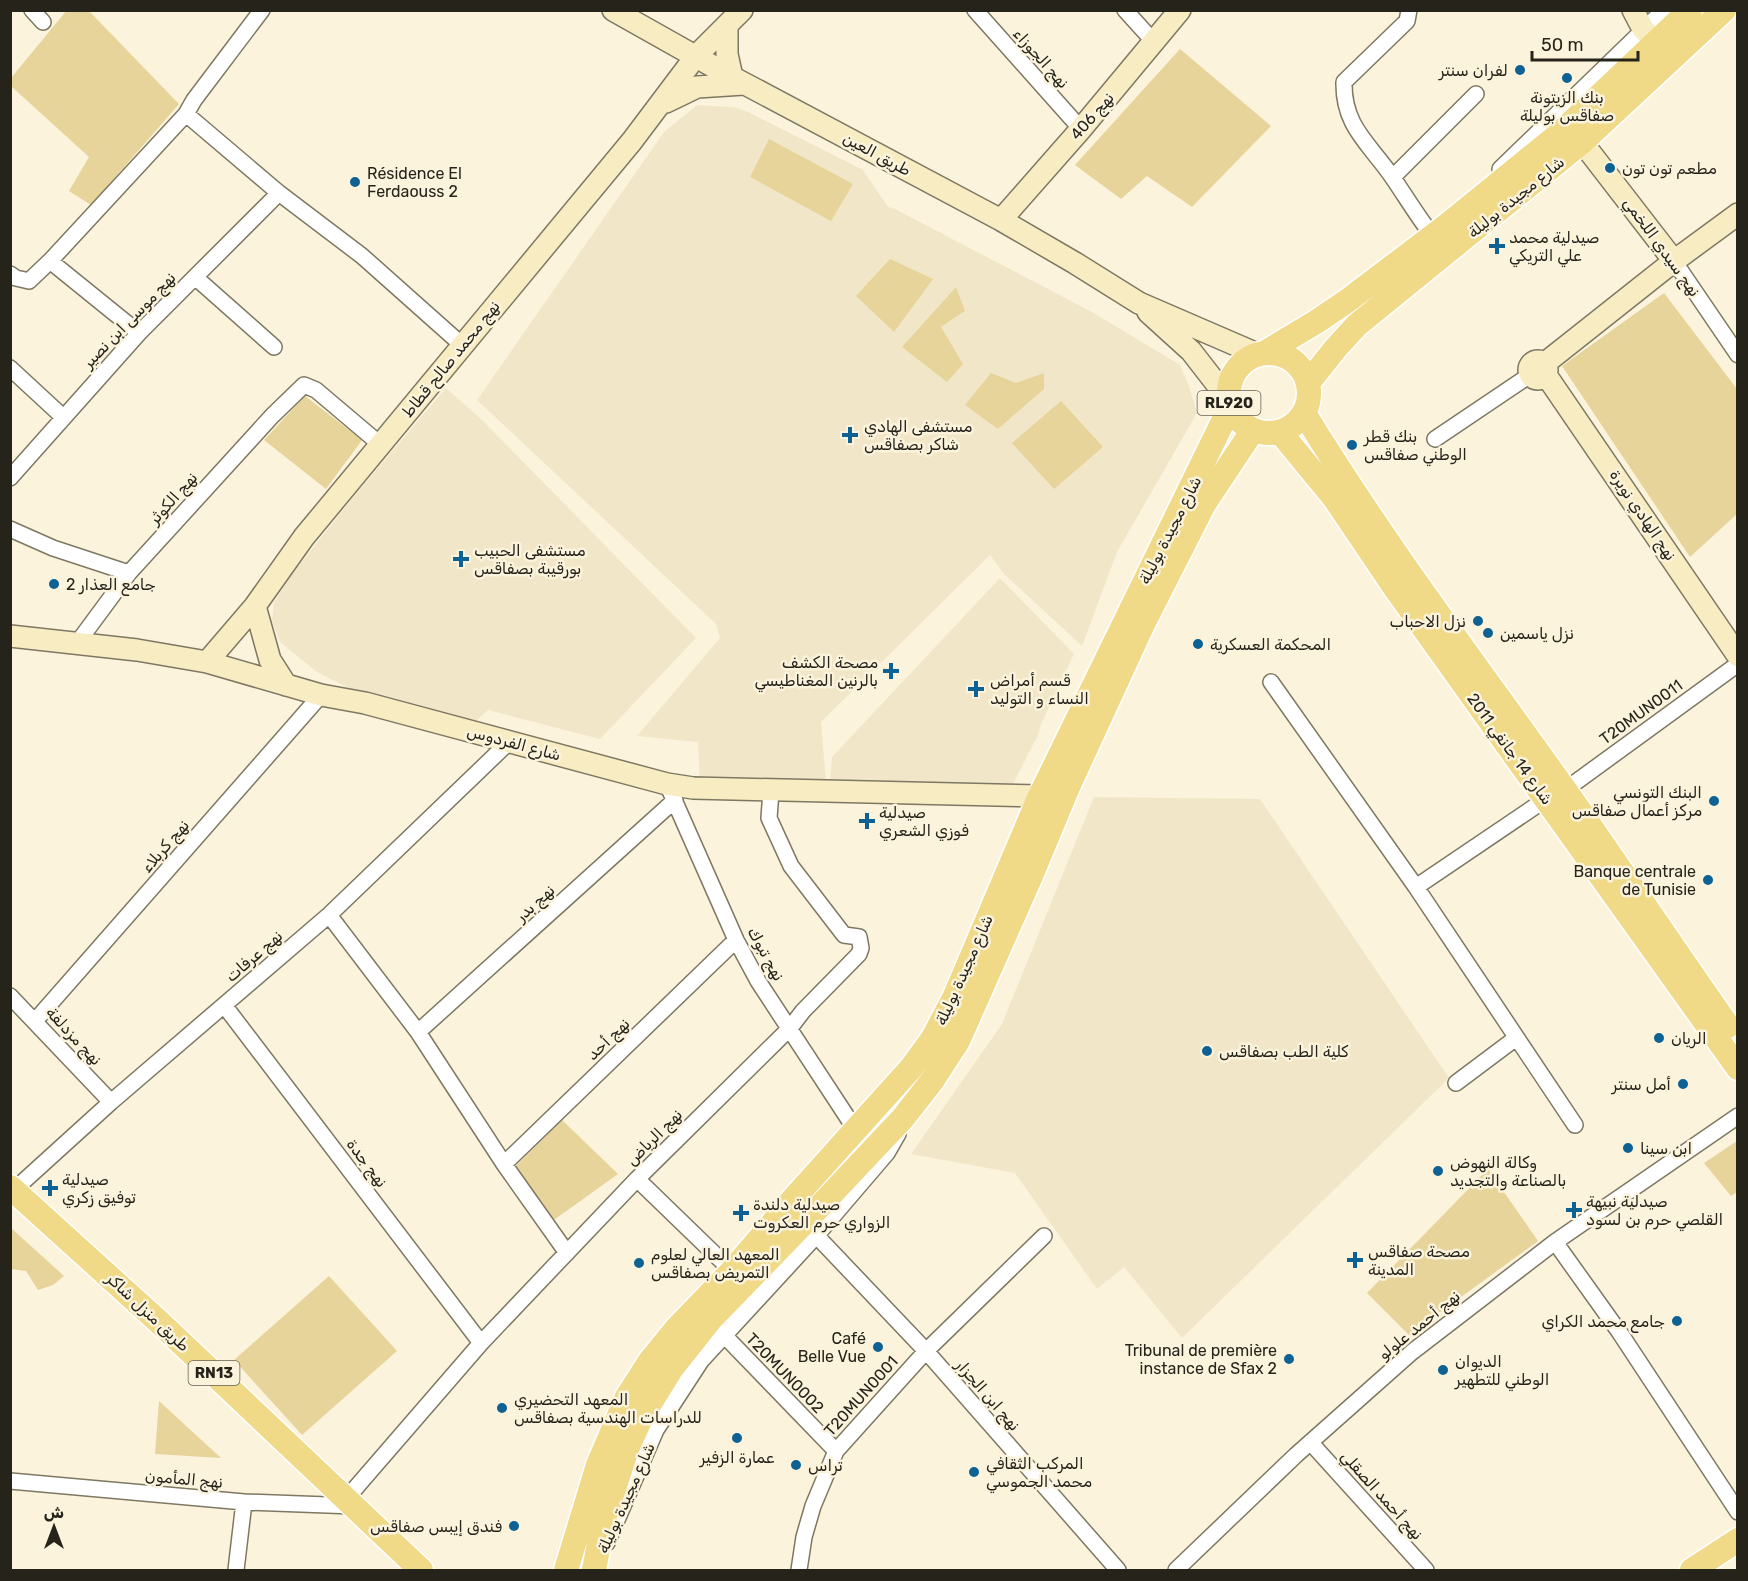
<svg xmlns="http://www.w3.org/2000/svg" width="1748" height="1581" viewBox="0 0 1748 1581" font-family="Rubik,'Noto Sans Arabic',sans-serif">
<rect width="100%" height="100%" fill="#fbf3dc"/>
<path fill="#f1e7c8" d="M697,105l37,2 14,5 115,58 25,37 7,2 197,103 88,53 9,21 8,27 -80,139 -35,94 -78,-72 -14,-19 -169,167 5,60 -126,-1 -2,-39 -61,-6 83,-98 -4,-14 -239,-224 187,-268z
M446,388l37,33 213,217 -96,101 -112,-29 -13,12 -112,-27 -46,-23 -37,-30 -8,-21 2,-19 18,-28 67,-84z
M1000,578l74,76 -33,70 -3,11 -28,55 -180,-7 2,-26z
M1094,797l166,2 189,279 -267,260 -58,-71 -27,22 -82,-116 -104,-19 91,-130z"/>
<path fill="#e7d49b" d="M67,10l22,1 90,93 -88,101 -22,-14 20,-34 -78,-71v-8z
M1180,49l91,77 -79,81 -45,-31 -26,23 -46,-34z
M769,139l84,45 -22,37 -81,-44z
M890,259l43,20 -39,53 -38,-36z
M956,287l9,24 -24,16 22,37 -16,18 -45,-35z
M1664,293l73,96v125l-47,43 -128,-191z
M991,373l25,10 28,-10v16l-46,40 -33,-24z
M305,396l57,44 -36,49 -62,-49z
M1061,401l42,46 -49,42 -42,-46z
M562,1120l56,54 -67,48 -35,-56z
M1737,1141v51l-6,4 -27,-33z
M1488,1169l50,72 -129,94 -42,-42z
M10,1228h1l53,48 -11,9 -15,5 -12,-19 -15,-2z
M329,1276l68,75 -95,84 -68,-75z
M159,1401l62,57 -66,-4z"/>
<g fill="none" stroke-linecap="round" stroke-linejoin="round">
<g stroke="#7e7863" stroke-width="18">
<path id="street" d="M32,10l11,12
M262,10l-68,90 -8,14 93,79 83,63 100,89
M975,10l106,119
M1125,10l29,32
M1409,10l-2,11 -63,61c-1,45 26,62 49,96 13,19 25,39 39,57
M1500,169l164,-159
M1393,177l83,-83
M50,261l89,72
M1674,261l64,94
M10,274l6,4 13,3 21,-20 136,-147
M195,277l79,70
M10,368l53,49
M1435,439l95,-64
M10,478l129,-145 140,-140
M10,529l43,19 76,25
M78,642l51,-69 143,-157 32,-31 12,5 65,55
M1271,682l145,205 159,238
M667,784l69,156 22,41 97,148
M1565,790l173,-126
M1416,887l130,-88
M329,915l89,117 86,132 63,89
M10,996l101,106
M224,1005l257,338
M35,1021l286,-326
M418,1032l257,-232
M1456,1083l60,-45
M504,1164l232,-224
M637,1179l95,92
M14,1190l97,-88 218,-187 180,-173
M811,1230l115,121 192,219
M1555,1242l65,91 118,179
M719,1330l117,121
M1311,1443l115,127
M10,1481l234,21 110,4
M346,1499l135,-156 156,-164 153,-151 13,-17 56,-57 2,-6 -2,-11 -15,-2 -53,-69 -22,-48 2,-27
M607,1543l49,-113 45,-69 115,-125 71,-83 11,-19
M236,1570l8,-68
M799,1570l5,-33 9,-31 23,-55 90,-100 118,-115
M1176,1570l120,-115 116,-103 143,-110 183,-126"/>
</g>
<g stroke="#7e7863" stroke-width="24">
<path id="secondary" d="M613,10l119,67 269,143 74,43 64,40 118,51
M1633,10l10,19 14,14
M727,26v28l5,23
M666,102l31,-15 47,-3
M1582,142l92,119
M1001,220l80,-91 99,-119
M1148,312l43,39 38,49
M1529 370a9 9 0 1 1 18 0a9 9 0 1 1-18 0Z
M1544,364l130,-103 64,-47
M1546,375l192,281
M255,606l15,54 16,25
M10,636l127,14 70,12 114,33 44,8 302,81 26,4 347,8
M207,662l48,-56 49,-69 328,-396 64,-85 46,-46"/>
</g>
<g stroke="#fff" stroke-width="27">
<path id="primary" d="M1266,352l50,-30 31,-21 99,-75 112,-91 132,-125
M1229 393a40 40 0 1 1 80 0a40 40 0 1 1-80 0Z
M1308,383l27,-34 22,-24 225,-183 142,-132
M1304,413c80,131 173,253 261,377 55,78 108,158 163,236
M1280,432l55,67 60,89 343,480
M10,1187l149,135 262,248
M566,1570l32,-105 29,-68 23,-36 26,-32 56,-58 63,-74 117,-130 21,-29 22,-42 85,-200 190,-389
M594,1570l9,-48 24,-73 14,-31 31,-50 38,-48 94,-97 99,-105 29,-37 26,-40 73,-165 37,-89 75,-163 61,-120 49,-74
M1692,1570l46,-30"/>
</g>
<use href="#street" stroke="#fff" stroke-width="15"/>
<use href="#secondary" stroke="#f8ecc3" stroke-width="21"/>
<use href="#primary" stroke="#f0d987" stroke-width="24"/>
</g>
<g fill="#0d6293" stroke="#fbf3dc" stroke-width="2">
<circle cx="1520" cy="70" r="6"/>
<circle cx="1567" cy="78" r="6"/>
<circle cx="1610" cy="168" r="6"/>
<circle cx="355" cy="182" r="6"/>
<path d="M1494 237h6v6h6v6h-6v6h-6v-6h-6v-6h6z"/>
<path d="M847 426h6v6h6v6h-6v6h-6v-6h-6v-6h6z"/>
<circle cx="1352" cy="445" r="6"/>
<path d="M458 550h6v6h6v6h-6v6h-6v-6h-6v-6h6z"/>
<circle cx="54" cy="584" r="6"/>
<circle cx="1478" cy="621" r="6"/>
<circle cx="1488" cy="633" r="6"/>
<circle cx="1198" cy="644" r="6"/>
<path d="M888 662h6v6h6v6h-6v6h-6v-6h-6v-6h6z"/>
<path d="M973 680h6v6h6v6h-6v6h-6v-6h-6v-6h6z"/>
<circle cx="1714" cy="801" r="6"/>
<path d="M864 812h6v6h6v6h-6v6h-6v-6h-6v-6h6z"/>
<circle cx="1708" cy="880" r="6"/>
<circle cx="1659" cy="1038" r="6"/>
<circle cx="1207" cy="1051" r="6"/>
<circle cx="1683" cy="1084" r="6"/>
<circle cx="1628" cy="1148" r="6"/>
<circle cx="1438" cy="1171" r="6"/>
<path d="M47 1179h6v6h6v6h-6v6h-6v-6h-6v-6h6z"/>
<path d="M1571 1201h6v6h6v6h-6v6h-6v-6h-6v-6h6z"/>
<path d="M738 1204h6v6h6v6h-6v6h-6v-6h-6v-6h6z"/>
<path d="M1352 1251h6v6h6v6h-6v6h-6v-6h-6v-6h6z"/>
<circle cx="639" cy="1263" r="6"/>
<circle cx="1677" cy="1321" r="6"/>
<circle cx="878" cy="1347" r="6"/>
<circle cx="1289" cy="1359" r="6"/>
<circle cx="1443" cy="1370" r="6"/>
<circle cx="502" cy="1408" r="6"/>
<circle cx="737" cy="1438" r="6"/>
<circle cx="796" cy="1465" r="6"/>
<circle cx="974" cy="1472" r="6"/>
<circle cx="514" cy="1526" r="6"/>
</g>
<g text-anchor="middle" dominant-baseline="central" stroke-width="5" stroke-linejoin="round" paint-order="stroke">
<g fill="#fbf3dc" stroke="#666155" stroke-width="1.5">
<rect x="1197.5" y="391" width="63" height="24" rx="4.5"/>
<rect x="188.5" y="1361" width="51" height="24" rx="4.5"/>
</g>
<g font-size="15" font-weight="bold" fill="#26231b">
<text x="1229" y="403">RL920</text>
<text x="214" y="1373">RN13</text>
</g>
<g font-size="16" fill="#26231b" stroke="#fbf3dc">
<text transform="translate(1041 58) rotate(48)">نهج الجوزاء</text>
<text transform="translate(1092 116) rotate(-49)">نهج 406</text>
<text transform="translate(877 154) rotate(28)">طريق العين</text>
<text transform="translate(1516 197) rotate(-39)">شارع مجيدة بوليلة</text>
<text transform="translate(1662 247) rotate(54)">نهج سيدي اللخمي</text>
<text transform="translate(129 320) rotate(-46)">نهج موسى ابن نصير</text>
<text transform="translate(451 359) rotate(-51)">نهج محمد صالح قطاط</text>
<text transform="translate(173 498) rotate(-48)">نهج الكوثر</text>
<text transform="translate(1643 515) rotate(56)">نهج الهادي نويرة</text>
<text transform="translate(1170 530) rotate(-63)">شارع مجيدة بوليلة</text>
<text transform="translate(1641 712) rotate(-36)">T20MUN0011</text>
<text transform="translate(514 743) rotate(15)">شارع الفردوس</text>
<text transform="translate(1510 749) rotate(54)">شارع 14 جانفي 2011</text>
<text transform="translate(165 846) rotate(-49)">نهج كربلاء</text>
<text transform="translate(535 903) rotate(-42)">نهج بدر</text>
<text transform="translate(766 954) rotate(61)">نهج تبوك</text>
<text transform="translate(254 956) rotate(-41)">نهج عرفات</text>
<text transform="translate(964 970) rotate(-66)">شارع مجيدة بوليلة</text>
<text transform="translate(74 1036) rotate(47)">نهج مزدلفة</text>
<text transform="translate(608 1039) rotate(-44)">نهج أحد</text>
<text transform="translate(654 1137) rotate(-45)">نهج الرياض</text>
<text transform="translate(367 1163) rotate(53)">نهج جدة</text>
<text transform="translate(148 1312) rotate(43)">طريق منزل شاكر</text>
<text transform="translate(1419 1325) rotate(-39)">نهج أحمد علولو</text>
<text transform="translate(785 1373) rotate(46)">T20MUN0002</text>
<text transform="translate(988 1395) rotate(49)">نهج ابن الجزار</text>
<text transform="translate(861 1396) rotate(-48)">T20MUN0001</text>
<text transform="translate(184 1479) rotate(5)">نهج المأمون</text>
<text transform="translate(1382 1495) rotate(48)">نهج أحمد الصقلي</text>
<text transform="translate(626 1498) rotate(-66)">شارع مجيدة بوليلة</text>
</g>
<g font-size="16" fill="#26231b" stroke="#fbf3dc" text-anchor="start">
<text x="1508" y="70" text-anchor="end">لفران سنتر</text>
<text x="1567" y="97" text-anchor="middle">بنك الزيتونة<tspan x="1567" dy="18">صفاقس بوليلة</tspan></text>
<text x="1622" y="168">مطعم تون تون</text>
<text x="367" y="173">Résidence El<tspan x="367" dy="18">Ferdaouss 2</tspan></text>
<text x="1509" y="237">صيدلية محمد<tspan x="1509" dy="18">علي التريكي</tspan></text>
<text x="864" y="426">مستشفى الهادي<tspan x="864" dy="18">شاكر بصفاقس</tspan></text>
<text x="1364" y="436">بنك قطر<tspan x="1364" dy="18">الوطني صفاقس</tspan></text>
<text x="474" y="550">مستشفى الحبيب<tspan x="474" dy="18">بورقيبة بصفاقس</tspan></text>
<text x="66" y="584">جامع العذار 2</text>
<text x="1466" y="621" text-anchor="end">نزل الاحباب</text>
<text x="1500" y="633">نزل ياسمين</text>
<text x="1210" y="644">المحكمة العسكرية</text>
<text x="878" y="662" text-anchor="end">مصحة الكشف<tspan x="878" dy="18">بالرنين المغناطيسي</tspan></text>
<text x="990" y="680">قسم أمراض<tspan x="990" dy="18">النساء و التوليد</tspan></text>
<text x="1702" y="792" text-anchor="end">البنك التونسي<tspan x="1702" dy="18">مركز أعمال صفاقس</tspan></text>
<text x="879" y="812">صيدلية<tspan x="879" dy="18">فوزي الشعري</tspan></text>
<text x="1696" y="871" text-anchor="end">Banque centrale<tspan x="1696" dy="18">de Tunisie</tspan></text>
<text x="1671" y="1038">الريان</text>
<text x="1219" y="1051">كلية الطب بصفاقس</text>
<text x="1671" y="1084" text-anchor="end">أمل سنتر</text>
<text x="1640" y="1148">ابن سينا</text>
<text x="1450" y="1162">وكالة النهوض<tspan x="1450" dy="18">بالصناعة والتجديد</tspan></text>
<text x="62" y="1179">صيدلية<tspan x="62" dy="18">توفيق زكري</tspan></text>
<text x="1586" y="1201">صيدلية نبيهة<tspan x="1586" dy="18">القلصي حرم بن لسود</tspan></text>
<text x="753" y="1204">صيدلية دلندة<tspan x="753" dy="18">الزواري حرم العكروت</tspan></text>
<text x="1368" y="1251">مصحة صفاقس<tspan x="1368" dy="18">المدينة</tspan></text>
<text x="651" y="1254">المعهد العالي لعلوم<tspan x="651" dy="18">التمريض بصفاقس</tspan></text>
<text x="1665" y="1321" text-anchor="end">جامع محمد الكراي</text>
<text x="866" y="1338" text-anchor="end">Café<tspan x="866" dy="18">Belle Vue</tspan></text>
<text x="1277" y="1350" text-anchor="end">Tribunal de première<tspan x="1277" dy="18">instance de Sfax 2</tspan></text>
<text x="1455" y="1361">الديوان<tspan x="1455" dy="18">الوطني للتطهير</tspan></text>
<text x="514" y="1399">المعهد التحضيري<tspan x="514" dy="18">للدراسات الهندسية بصفاقس</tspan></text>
<text x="737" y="1457" text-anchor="middle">عمارة الزفير</text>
<text x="986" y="1463">المركب الثقافي<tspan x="986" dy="18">محمد الجموسي</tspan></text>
<text x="808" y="1465">تراس</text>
<text x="502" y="1526" text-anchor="end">فندق إيبس صفاقس</text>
</g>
</g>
<rect width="1748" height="1581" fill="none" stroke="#26231b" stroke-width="24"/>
<g transform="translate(54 1527)" stroke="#fbf3dc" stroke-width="4.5" paint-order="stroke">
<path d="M0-4.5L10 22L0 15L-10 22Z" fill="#26231b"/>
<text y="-9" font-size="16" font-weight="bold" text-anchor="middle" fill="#26231b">ش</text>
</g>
<path d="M1532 51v9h106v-9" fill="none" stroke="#26231b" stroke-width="3"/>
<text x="1541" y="51" font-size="18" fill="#26231b" stroke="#fbf3dc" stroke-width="4.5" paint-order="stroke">50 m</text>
</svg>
